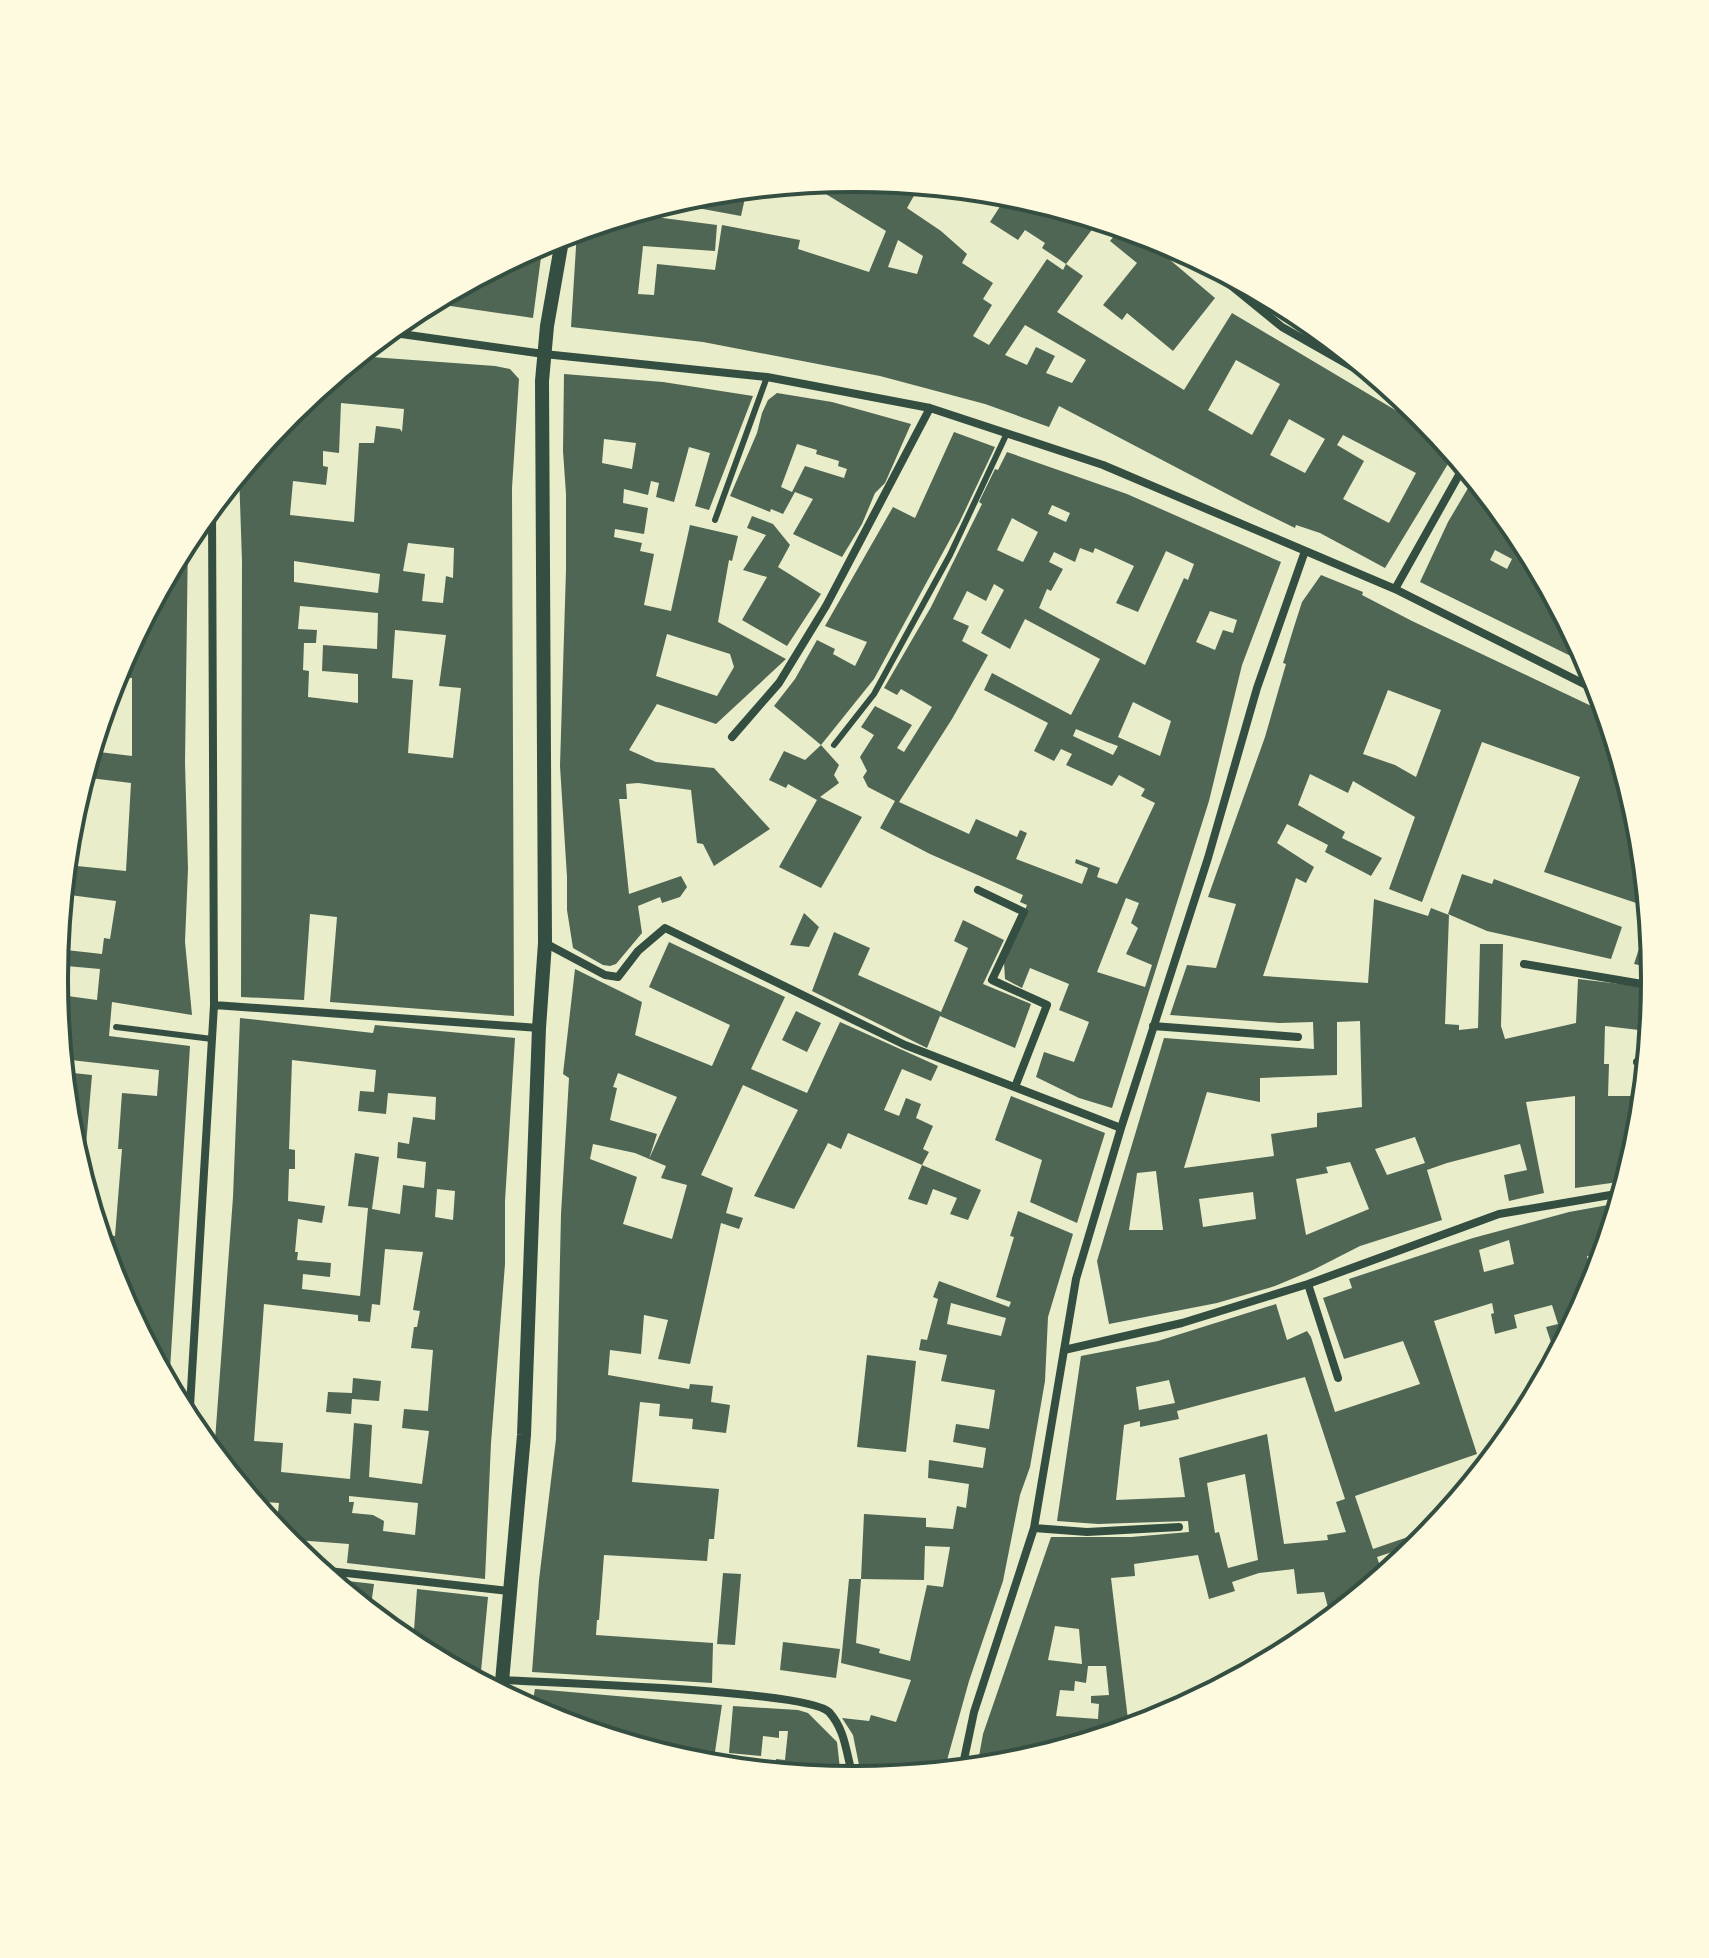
<svg xmlns="http://www.w3.org/2000/svg" width="1709" height="1958" viewBox="0 0 1709 1958" font-family="'Work Sans',sans-serif">
<rect width="100%" height="100%" fill="#e9edc9"/>
<path fill="#4f6655" fill-rule="evenodd" d="M855,179l65,6 -13,23 34,23 26,23 -5,9 31,20 -10,16 9,6 -19,31 16,9 58,-86 16,11 3,-6 17,12 -26,36 127,78 48,-77 207,123 15,18 -69,114 -65,-35 -24,-8 -1,3 -47,-23 -189,-99 -10,21 -64,-23 -105,-28 -177,-34 -132,-15 6,-96 55,-17 85,11 -2,26 -72,-5 -5,48 16,1 3,-31 58,6 7,-45 78,15 -2,9 71,23 17,-41 -78,-48zM898,240l25,16 -6,18 -29,-7zM1025,325l61,35 -14,23 -26,-10 9,-17 -19,-9 -9,18 -22,-10zM1236,360l44,24 -28,51 -44,-25zM1289,419l36,20 -20,34 -35,-18zM1343,435l73,38 -27,50 -46,-24 21,-38 -27,-16z
M747,189l-6,27 -71,-13 29,-9z
M1008,194l129,38 78,66 -42,53 -46,-38 -5,7 -19,-15 34,-42 -27,-22 4,-5 -17,-13 -31,41 -24,-16 3,-5 -20,-13 -7,10 -28,-18z
M543,242l-10,76 -103,-15 12,-7z
M1275,301l25,13 14,13 -40,-25z
M358,356l137,10 15,3 9,10 -7,109 2,528 -184,-14 7,-85 -27,-3 -6,86 -63,-3 1,-436 -3,-88 50,-60zM341,403l63,6 -2,23 -2,-3 -24,-3 -2,17h-15l-5,79 -64,-7 3,-34 33,4 2,-18 -5,-1v-15l16,2zM408,543l46,5 -1,30 -7,-2 -3,27 -21,-2 3,-27 -22,-3zM294,561l86,13 -2,19 -84,-11zM300,606l78,7 -1,36 -54,-4 -1,26 36,3v29l-50,-6 1,-26 -6,-1 1,-27h12l1,-13 -19,-1zM395,630l51,5 -7,51 22,2 -8,70 -45,-5 5,-73 -21,-2z
M564,374l99,8 90,14 -44,114 -14,-4 15,-53 -21,-6 -15,55 -18,-5 3,-14 -8,-2 -3,14 -24,-6 -1,14 25,5 -4,26 -29,-5 -1,8 28,6 -2,8 14,3 -10,51 27,6 19,-86 48,11 -6,25 -3,-1 -11,62 68,37 -70,65 -59,-20 -28,46 27,12 58,6 56,61 -56,37 -11,-22 -6,-1 -6,-53 -53,-7 -12,1 1,15h-8l10,95 52,-18 6,11 -7,10 -18,6 -2,-6 -22,9 4,27 -26,31 -6,2 -7,-1 -30,-17 -6,-38v-33l-7,-111 6,-196v-76l-3,-43zM604,439l32,4 -4,26 -30,-6zM667,634l63,20 4,13 -17,29 -61,-20z
M777,393l55,9 79,22 -26,59 -10,10 -13,31 -20,33 -49,-23 20,-35 -18,-7 -12,22 -12,-5 -1,3 -40,-16 27,-63 5,-20 6,-13zM797,444l20,6 -1,4 23,7 -1,5 9,3 -3,9 -39,-12 -13,26 -11,-5z
M954,432l41,15 -35,74 -86,158 -53,66 18,20 -5,10 5,8 -19,14 42,20 -41,71 -42,-21 38,-67 -29,-16 -2,4 -17,-8 15,-29 21,9 16,-15 -47,-39 21,-27 22,-39 18,9 -2,5 22,12 12,-24 -42,-16 68,-119 22,11z
M1007,452l120,42 154,68 -39,103 -33,136 -97,307 -33,-10 -43,-21 8,-25 30,10 15,-40 -30,-12 10,-26 -39,-16 -8,20 -17,-9 -1,-17 23,-57 -7,-3 3,-7 -93,-41 -50,-26 15,-27 -27,-14 -5,-10 4,-6 -7,-14 14,-22 -13,-8 14,-21 37,19 -15,23 7,4 28,-45 -31,-18 -4,6 -13,-7 47,-81 51,-103 -3,-2 16,-33 3,1zM1052,505l18,8 -4,9 -18,-8zM1012,518l26,14 -15,30 -26,-12zM1080,548l13,5 2,-5 39,18 -18,37 22,9 28,-61 28,13 -6,16 -4,-2 -39,87 -106,-57 8,-19 4,2 12,-22 -14,-7 5,-10 21,10zM994,584l10,6 -23,43 29,16 15,-30 75,40 -29,56 -79,-42 -8,17 64,33 -14,28 20,10 7,-12 11,5 -6,11 46,21 7,-11 26,14 -4,7 14,7 -38,81 -20,-7 3,-9 -24,-9 -1,4 13,5 -6,16 -66,-25 11,-26 -7,-3 -3,7 -41,-18 -7,15 -70,-32 53,-83 36,-64 -26,-14 7,-15 -16,-7 14,-28 19,10zM1210,611l27,9 -4,13 -10,-3 -8,20 -19,-8zM1133,702l38,19 -11,35 -42,-19zM1076,729l31,13 11,4 -5,9 -40,-19zM1126,898l13,5 -8,20 7,5 -12,26 26,11 -7,22 -48,-15z
M1474,478l46,57 71,131 -171,-84 28,-60zM1495,550l17,9 -5,10 -17,-9z
M752,516l21,8 17,21 -12,22 43,27 -34,52 -45,-26 25,-43 -24,-7 23,-35 -19,-7z
M188,536l-3,227 3,106 -3,73 7,73 -80,-13 -3,34 81,10 -21,340 -54,-101 -4,-12 3,-19 -9,-1 -6,-19 16,2 7,-87h-4l4,-56 35,3 2,-26 -97,-11 -4,-37 2,-27 37,5 3,-31 -45,-4 2,-16 45,5 2,-16 6,1 6,-38 -54,-7 7,-72 22,-71 41,5v-78l-18,-1zM90,778l41,5 -5,88 -49,-5z
M1321,575l42,17 -1,3 50,26 194,92 34,110 8,84 -104,-35 36,-95 -98,-35 -60,160 -33,-13 26,-72 -62,-36 -5,12 -38,-19 -12,31 47,27 -3,6 40,20 -11,18 -46,-24 3,-7 -41,-21 -10,19 37,24 -8,16 -10,-5 -33,98 105,7 6,-84 54,17 3,-8 18,7 -4,109 14,1v5l19,-2 2,-84h23l-2,82 4,13 71,-16 2,-44 76,9 -7,68 -11,-2 3,-24 -34,-4 -1,38h5l-1,32h29v-24l9,1 -5,52h-4v20l-11,36 -51,7v-92l-49,6 18,91 -35,8 -5,-26 23,-5 -7,-26 -73,19 -20,7 15,50 -82,26 -47,24 -38,16 -58,17 -108,21 -12,-63 67,-223 150,11 -1,-27 -34,1 -109,-8 17,-50 29,3 20,-64 -28,-7 57,-160 21,-73 -3,-1 10,-33 9,-28zM1388,690l53,20 -25,67 -21,-12 -32,-11zM1360,1021l2,86 -45,6v14l-46,7 3,22 -90,12 23,-76 53,10v-24l77,-3v-53zM1415,1137l10,26 -38,12 -12,-26zM1350,1162l19,47 -63,26 -10,-56 32,-6 -2,-6zM1156,1171l7,59h-34l8,-57zM1253,1192l3,27 -53,8 -4,-28z
M1462,874l30,10 2,-5 128,48 -11,32 -124,-28 -39,-17z
M804,913l15,14 -10,20 -19,-2z
M1649,918l5,50 -20,-4z
M963,920l41,20 -21,44 48,20 -16,44 -75,-32 -13,32 -115,-57 22,-59 36,16 -12,27 83,37 27,-64 -14,-7z
M669,942l116,55 -34,72 56,24 33,-71 98,44 -7,15 -29,-12 -18,41 15,6 7,-18 15,6 -5,14 17,8 -10,23 6,3 -7,13 -74,-32 -7,16 -13,-6 -34,66 -40,-13 44,-86 -55,-25 -42,90 32,13 -7,25 17,5 -4,11 -18,-6 -31,141 -32,-5 10,-39 -24,-5 -3,39 -31,-4 -2,25 81,14 1,-5 23,2 -2,16 19,3 -4,28 -34,-4 1,-10 -34,-3 1,-12 -20,-2 -8,80 87,7 -5,50h-5l-2,22 -103,-6 -5,65h-2l-1,15 117,8 -1,40 -180,-11 7,-92 17,-141 5,-225 8,-136 -6,-4 12,-105 67,33 -7,33 77,31 18,-41 -81,-38zM618,1073l59,24 -28,62 8,-25 -47,-14 7,-32 -4,-1zM593,1144l42,9 31,13 -5,12 26,7 -15,54 -49,-15 14,-47 -47,-18z
M796,1011l25,12 -14,29 -25,-12z
M240,1018l133,15 2,-8 140,13 -10,163v63l-14,179 -6,136 -138,-16 2,-19 -66,-5 -7,-9 3,-27 -27,-2 -38,-47 19,-257zM292,1060l84,10 -2,22 -14,-1 -2,20 28,3 2,-21 48,4 -1,23 -22,-3 -4,27 -11,-2 -1,16 29,4 -2,26 -21,-3 -3,29 -28,-5 7,-52 -24,-4 -7,53 20,2 -8,88 -58,-7 1,-15 27,3 1,-14 -34,-3 1,-8h-3l3,-33 24,4 3,-17 -37,-5 1,-32h6v-19l-6,-1zM437,1189l18,2 -2,29 -18,-3zM385,1249l38,3 -10,58 7,1 -3,16h-3l-3,21 22,2 -5,61 -24,-2 -2,19 27,3 -7,53 -53,-7 3,-52 -18,-2 -4,56 -69,-7 2,-29 -29,-2 10,-137 94,11v6l12,1 2,-18 8,1zM349,1496l69,7 -3,32 -32,-4 1,-10 -11,-6 -21,-2 2,-11h-5z
M63,1072l29,3 -9,105 -14,-45z
M1011,1096l94,37 -28,90 -47,-21 12,-42 -47,-20z
M922,1165l59,25 -13,30 -18,-6 7,-16 -24,-9 -6,16 -19,-6z
M1619,1203l-16,52 -16,1 6,31 -37,70 -10,-30 12,-3 -6,-19 -38,10 3,13 -22,6 -4,-20 3,-1 -2,-10 -58,18 43,133 -122,42 18,53 61,-21 -11,14 -46,15 6,18 -52,44 -7,-27 -27,2 -3,-25 -35,4 -27,9 3,9 -26,8 -11,-44 -64,9 1,12 -24,2 18,150 -119,36 -33,3 6,-33 68,-197h80l58,-5 -1,-11 -90,3 -41,-3 24,-165 77,-15 118,-37 11,36 20,-9 4,6 24,75 85,-28 -17,-43 -59,18 -21,-61 29,-10 -3,-9 124,-41 96,-26zM1509,1240l5,24 -30,8 -5,-22zM1305,1377l40,122 -9,3 10,30 -19,3 1,5 -44,4 -17,-110 -88,24 6,39 -69,3 8,-75 16,-4v6l39,-8 -2,-8zM1169,1380l6,23 -36,7 -3,-23zM1245,1474l13,86 -30,8 -9,-36 -4,1 -8,-50zM1055,1626l24,3 3,35 -34,-4zM1088,1666h18l3,29 -18,1v7l8,1 -1,15 -42,-3 4,-26 14,1 1,-10 11,2z
M1018,1211l55,23 -25,83 -3,64 -15,86 -10,28 -17,86 -34,100 -25,90 -55,5 -30,-11 -6,-30 -11,-17 27,3 2,-6 25,7 15,-42 -70,-17 8,-84h12l-5,64 24,6 -1,4 31,8 17,-76 16,2 7,-40 -25,-1 -1,34 -63,-1 3,-65 62,4v9l27,2 4,-23 9,2 3,-24 -41,-6 1,-18 54,8 3,-20 -33,-6 3,-18 33,5 6,-39 -54,-9 6,-26 -28,-5 2,-11 6,1 11,-41 -5,-2 6,-16 70,26 2,-5 -15,-5 18,-60 -4,-1zM951,1303l55,15 -5,18 -54,-12z
M867,1355l49,6 -10,91 -49,-5z
M353,1378l28,3 -2,20 -27,-2 -1,15 -25,-2 2,-20 24,1z
M723,1573l18,1 -6,71 -18,-1z
M330,1579l44,5 -4,28 -21,-17z
M417,1589l71,8 -8,85 -67,-36 1,-7 -5,-1 1,-8h4z
M783,1642l57,7 -4,29 -56,-8z
M535,1689l187,16 -9,60 -28,-5 3,-12 -63,-6 -77,-24 -17,-9z
M733,1706l65,4 10,3 29,29 3,27 -2,9 -64,-6 2,-13 9,1 3,-29h-9v7l-16,-2 -2,20 -32,-3z"/>
<g fill="none" stroke-linecap="round" stroke-linejoin="round">
<path stroke="#344e41" stroke-width="6" d="M715,520l52,-143
M834,745l40,-51 76,-139 57,-122
M116,1027l96,12"/>
<path stroke="#344e41" stroke-width="8" d="M1202,262l80,65 109,62
M387,332l157,22 223,23 163,31 173,57 292,124 205,103
M1395,589l69,-123
M732,737l47,-54 47,-77 104,-198
M978,890l46,22 -32,68 55,25 -32,82
M545,943l60,32 13,2 20,-26 27,-23 240,117 216,83
M1524,964l130,22
M214,1005l325,23
M1153,1026l145,11
M1637,1062l10,1
M1308,1284l30,94
M1064,1350l118,-27 126,-39 191,-70 123,-21
M189,1423l25,-418 -2,-499
M1034,1528l53,4 92,-5
M319,1570l190,21
M503,1680c46,3 305,10 326,32 18,20 17,45 25,67
M962,1769l12,-57 60,-184 42,-249 45,-151 87,-270 49,-170 48,-137"/>
<path stroke="#344e41" stroke-width="14" d="M501,1693l23,-258 15,-407 6,-85 -3,-562 5,-55 16,-91"/>
</g>
<path d="M0 0H1709V1958H0ZM854 192H855A786 786 0 0 1 1641 978V980A786 786 0 0 1 855 1766H854A786 786 0 0 1 68 980V978A786 786 0 0 1 854 192Z" fill="#fefae0" fill-rule="evenodd"/>
<path fill="none" stroke="#344e41" stroke-width="4" d="M854 192H855A786 786 0 0 1 1641 978V980A786 786 0 0 1 855 1766H854A786 786 0 0 1 68 980V978A786 786 0 0 1 854 192Z"/>
</svg>
